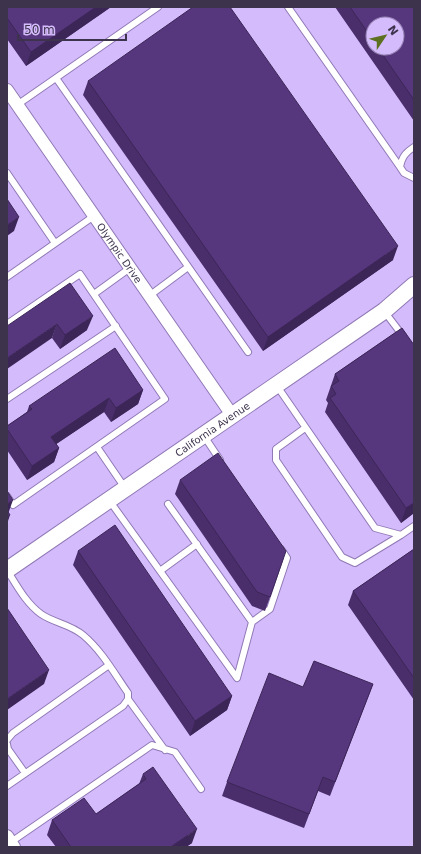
<svg xmlns="http://www.w3.org/2000/svg" width="421" height="854" viewBox="0 0 421 854" font-family="'DejaVu Sans',sans-serif">
<rect width="100%" height="100%" fill="#d4bbfc"/>
<g fill="none" stroke-linecap="round" stroke-linejoin="round">
<g stroke="#9179b6" stroke-width="8">
<path id="lane" d="M288,7l112,160
M56,78l192,274
M17,105l141,-98
M414,147c-9,6 -12,10 -14,20l4,6 10,5
M7,173l48,70
M7,277l87,-61
M94,294l36,-26
M149,296l39,-29
M384,311l19,25
M7,324l73,-50 85,125 -152,106 -6,-9
M277,386l98,142 26,7 13,-9
M7,399l109,-73
M305,428l-29,21v11l66,97 13,6 46,-28
M204,436l16,24
M97,447l28,41
M109,500l128,178 15,-56 18,-13 17,-51 -6,-9
M168,504l84,118
M160,571l37,-27
M128,699l37,51
M7,740l6,-7 96,-68
M7,744l1,5 17,24
M7,786l116,-80 5,-7v-6c-14,-20 -26,-42 -45,-58 -13,-11 -29,-12 -42,-21 -15,-11 -24,-28 -34,-44
M11,842l141,-97 23,7 26,37"/>
</g>
<g stroke="#9179b6" stroke-width="14">
<g id="street">
<path id="s1" d="M7,90l225,325"/>
<path d="M7,836l7,11"/>
</g>
</g>
<g stroke="#9179b6" stroke-width="18">
<g id="secondary">
<path id="s2" d="M7,570l377,-259 30,-26"/>
</g>
</g>
<use href="#lane" stroke="#fff" stroke-width="6"/>
<use href="#street" stroke="#fff" stroke-width="12"/>
<use href="#secondary" stroke="#fff" stroke-width="16"/>
</g>
<path fill="#4a2e6b" fill-rule="evenodd" d="M7,7h104l-85,59 -19,-27z
M335,7h79v114zM373,24l24,24h-24z
M88,81l305,179 -130,91 -180,-256z
M70,283l17,47 -27,19 -8,-11z
M402,328l12,185 -13,10 -76,-111 3,-9 -2,-3 9,-26z
M143,390l-5,14 -27,18 -7,-10 -48,32 3,4 -5,14 -27,18 -20,-30v-24l20,-14 2,-6z
M180,480l90,117 -5,14 -13,-5 -77,-112z
M414,549v151l-66,-95 5,-14z
M78,551l154,145 -5,14 -37,26 -117,-171z
M373,684l-43,112 -12,-5 -14,37 -82,-32 5,-14 76,-95z
M143,774l49,69 -6,4h-130l-9,-12 5,-15 44,-6 43,-30z"/>
<path fill="#3c2657" d="M96,7h15l-85,59 5,-14z
M19,217l-5,14 -7,5v-11z
M398,246l-5,14 -130,91 5,-14z
M93,316l-6,14 -27,19 5,-14z
M57,324l-5,14 -45,31v-11z
M143,390l-5,14 -27,18 5,-14z
M109,398l-5,14 -58,39 5,-14z
M59,448l-5,14 -27,18 5,-14z
M13,500l-5,14h-1v-10z
M414,503v10l-13,10 5,-15z
M10,515l-3,9v-7z
M49,670l-5,14 -37,26v-11z
M232,696l-5,14 -37,26 5,-15z
M197,829l-5,14 -6,4h-14z"/>
<path fill="#56367c" stroke="#3c2657" d="M7,7h89l-65,45 -24,-34z
M193,7h37l168,239 -130,91 -180,-256z
M350,7h64v93l-36,-52h19v-24h-24v16z
M7,199l12,18 -12,8z
M70,283l23,33 -28,19 -8,-11 -50,34v-32z
M402,328l12,17v158l-8,5 -76,-110 6,-4 -5,-8 8,-5 -4,-7z
M115,348l28,42 -27,18 -7,-10 -58,39 8,11 -27,18 -25,-37v-3l25,-17 -3,-3z
M218,453l68,98 -16,46 -13,-5 -77,-112z
M7,491l6,9 -6,4z
M7,510l3,5 -3,2z
M115,525l117,171 -37,25 -117,-170z
M414,549v129l-61,-87z
M7,608l42,62 -42,29z
M314,661l59,23 -38,98 -12,-5 -14,37 -82,-32 42,-109 34,14z
M153,767l44,62 -25,17v1h-101l-19,-27 32,-22 12,16 50,-35 -3,-5z"/>
<g text-anchor="middle" dominant-baseline="central" stroke-width="4" stroke-linejoin="round" paint-order="stroke">
<g font-size="10" fill="#3d334d" stroke="#d4bbfc">
<text stroke="none"><textPath href="#s1" startOffset="198">Olympic Drive</textPath></text>
<text stroke="none"><textPath href="#s2" startOffset="249">California Avenue</textPath></text>
</g>
</g>
<rect width="421" height="854" fill="none" stroke="#3d334d" stroke-width="16"/>
<g transform="translate(385 36) rotate(55)"><circle r="19" fill="#d4bbfc" stroke="#9885b6"/>
<path d="M0-3L7 15L0 10L-7 15Z" fill="#5d701f"/>
<text y="-6" font-size="11" font-weight="bold" text-anchor="middle" fill="#3d334d">N</text>
</g>
<path d="M18 34v6h108v-6" fill="none" stroke="#3d334d" stroke-width="2"/>
<text x="24" y="34" font-size="12" fill="#3d334d" stroke="#d4bbfc" stroke-width="3" paint-order="stroke">50 m</text>
</svg>
